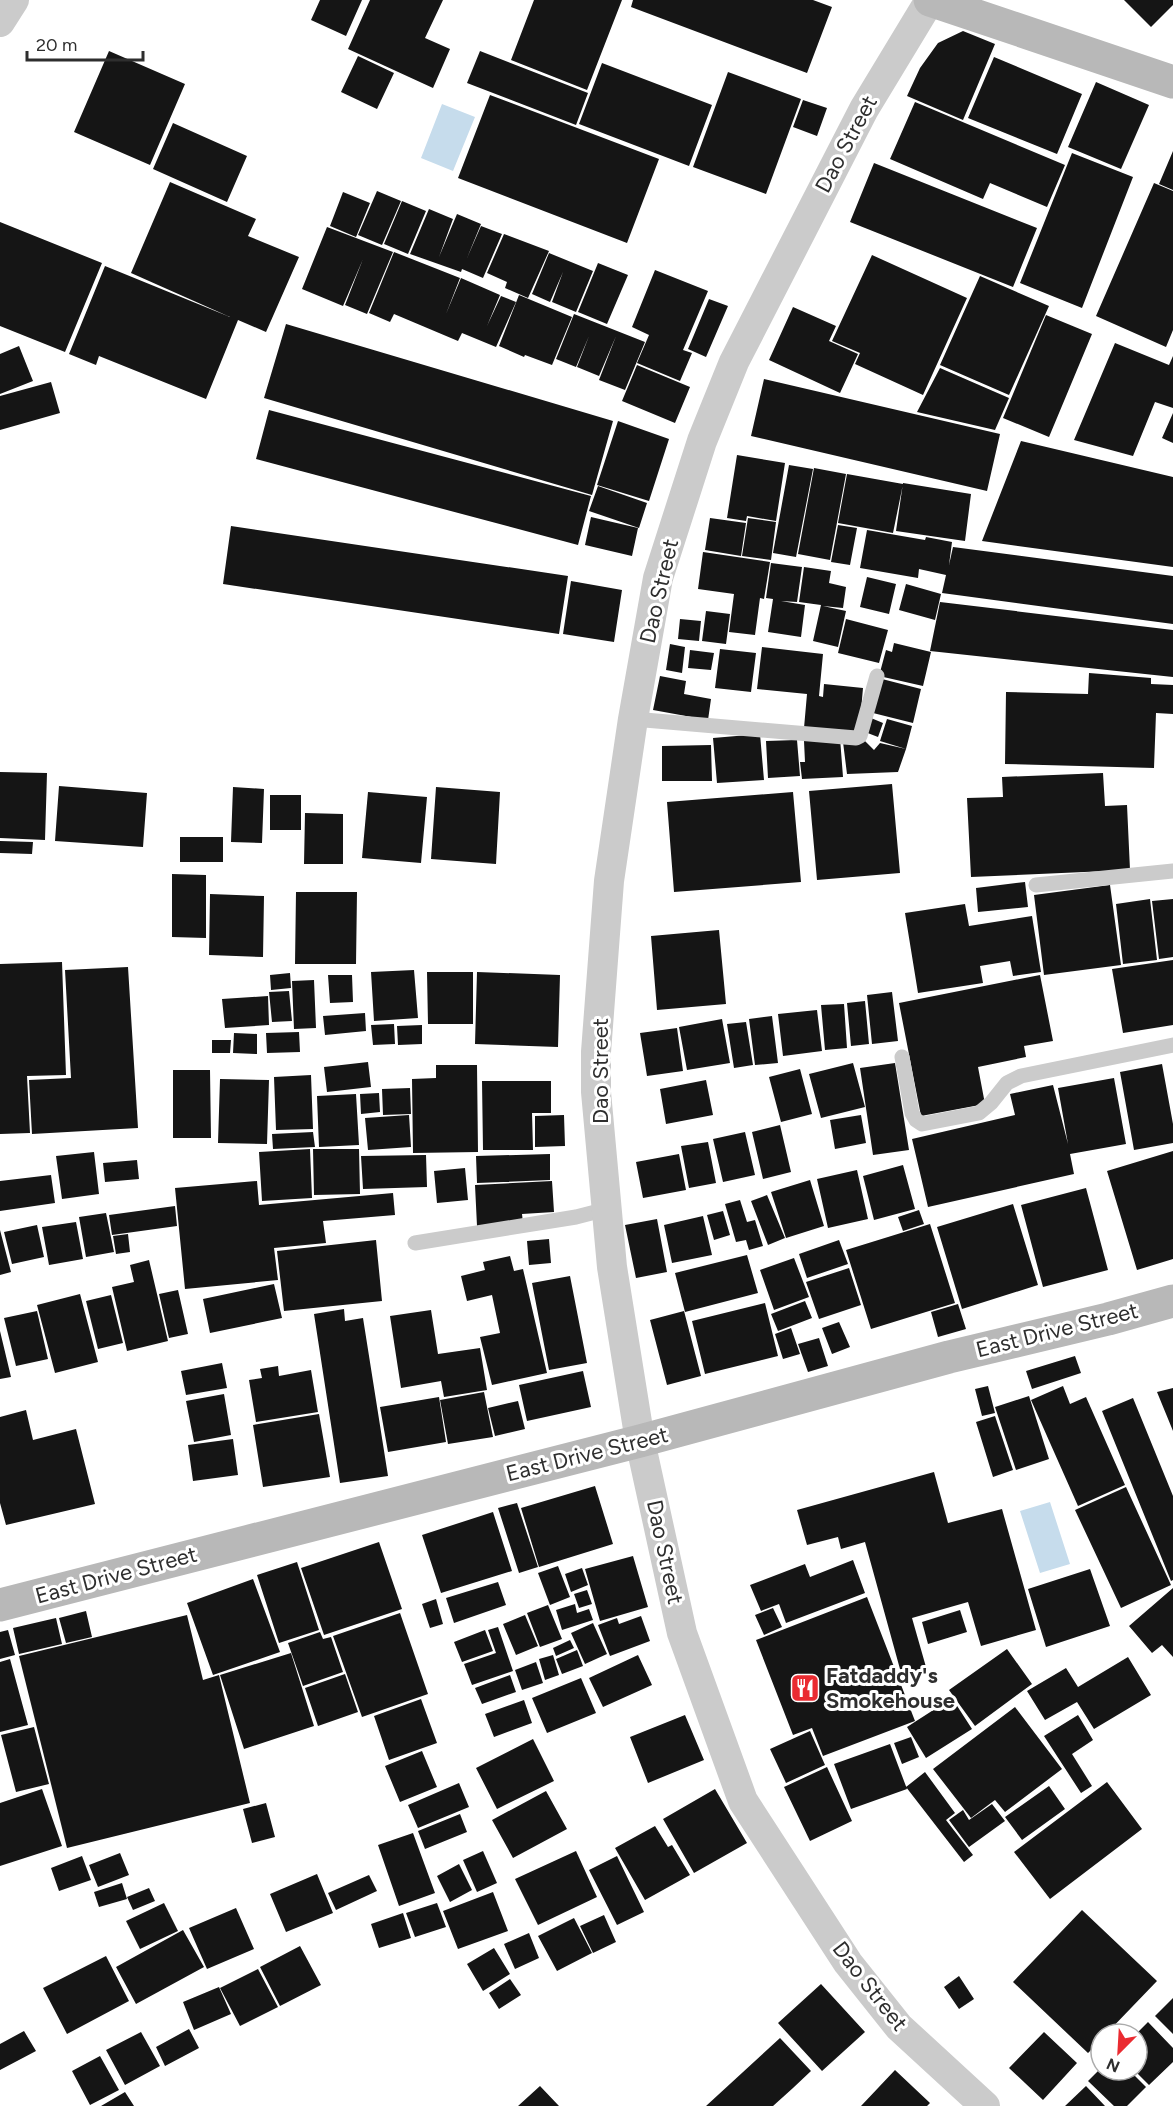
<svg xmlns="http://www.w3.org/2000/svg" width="1173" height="2106" viewBox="0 0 1173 2106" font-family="Figtree,sans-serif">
<rect width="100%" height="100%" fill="#fff"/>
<path fill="#c6dcec" d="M442,104l33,13 -22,54 -32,-13z
M1050,1502l20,62 -30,9 -20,-62z"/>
<path fill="#151515" d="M320,0h42l-16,36 -35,-16z
M370,0h73l-18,38 25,11 -17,39 -85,-39z
M534,0h88l-35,90 -76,-30z
M633,0h180l19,7 -25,66 -176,-66z
M1124,0h49v5l-22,22z
M963,31l32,13 -32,76 -56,-24 13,-28 18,-25z
M109,51l76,33 -35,81 -76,-33z
M480,51l108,42 -12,32 -109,-42z
M358,56l36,17 -17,36 -36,-17z
M994,57l88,37 -25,60 -89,-36z
M602,63l110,42 -23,61 -110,-42z
M728,72l73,27 -35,95 -73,-27z
M1096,82l53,23 -28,64 -53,-22z
M490,95l169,64 -32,84 -169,-65z
M803,100l24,8 -10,28 -24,-9z
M915,102l150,63 -18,42 -57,-24 -7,16 -93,-40z
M173,123l74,33 -20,46 -74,-33z
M1173,151v39l-14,-6z
M1072,153l61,24 -51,131 -62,-25z
M874,163l163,65 -24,59 -163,-65z
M170,182l86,37 -8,17 51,21 -33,75 -28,-12 -32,79 -107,-43 -3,9 -27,-11 36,-88 125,51 -99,-44z
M1154,183l19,8v139l-7,17 -70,-31z
M377,191l24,10 -19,44 -24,-10z
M343,192l27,11 -14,34 -26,-11z
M402,201l24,10 -18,43 -24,-10z
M429,209l24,10 -14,38 18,-43 24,10 -14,34 14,-32 21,8 -19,44 -21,-9 -1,3 -51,-18z
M0,222l102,41 -37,89 -65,-26z
M327,227l66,25 -26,62 -22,-9 18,-46 -20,47 -41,-17z
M504,234l45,17 -21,47 -23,-10 2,-6 -20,-9z
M394,252l66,26 -14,36 15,-36 39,17 -13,31 14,-30 15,6 -20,45 -34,-14 -4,8 -64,-27 -4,8 -21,-9z
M549,253l44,18 -17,41 -24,-10 11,-30 -13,30 -18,-8z
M872,255l95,43 -44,97 -68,-31 5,-11 -28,-12z
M598,263l30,12 -21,49 -29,-12z
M655,270l53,21 -25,59 9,3 -12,28 -43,-18 12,-28 -17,-8z
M980,276l69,30 -40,89 -69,-30z
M519,295l53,22 -20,48 -27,-10 -1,2 -25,-11z
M709,299l19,7 -22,51 -18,-8z
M793,307l43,19 -7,15 29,13 -18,39 -71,-33z
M574,314l71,28 -20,48 -26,-10 17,-44 -17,40 -22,-9 12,-31 -13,31 -20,-8z
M1046,315l46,19 -43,103 -46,-19z
M286,324l327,97 -21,74 -328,-97z
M1115,343l54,22 4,-9v52l-18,-6 -22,54 -59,-16z
M19,346l14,35 -33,13v-40z
M637,365l53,22 -15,36 -53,-22z
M940,368l69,30 -14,32 -78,-18z
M764,379l236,55 -13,57 -236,-55z
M51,382l9,31 -60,17v-34z
M269,410l322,86 -13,49 -322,-86z
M1173,413v30l-11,-5z
M618,421l51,18 -20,62 -52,-16z
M1021,441l152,36v90l-191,-26z
M737,455l48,8 -9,58 -29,-5 -1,5 -19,-3z
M789,465l24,4 -17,88 -23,-4z
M814,468l32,6 -16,86 -32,-6z
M847,474l56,10 -10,49 -55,-10z
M903,483l68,11 -6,47 -69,-10z
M598,486l49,17 -8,25 -50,-17z
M591,517l47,11 -6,28 -47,-11z
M710,518l36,5 -5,33 -36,-6z
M748,518l28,4 -5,38 -29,-4z
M838,525l19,3 -7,37 -19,-3z
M231,526l337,50 -9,58 -336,-50z
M867,530l58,10 1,-3 26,5 -3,23 4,-18 220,29v48l-231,-31 4,-18 -27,-6 -1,9 -58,-10z
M703,552l67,10 -6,37 -4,-1 -5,37 -26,-3 5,-38 -36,-5z
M771,563l31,4 -5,35 -16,-1 24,4 -4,32 -33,-5 5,-33 -7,-1z
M804,567l27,4 -2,12 17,4 -3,21 -20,-2 23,5 -8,36 -25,-6 8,-36 -22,-3z
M867,577l29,7 -7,30 -29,-7z
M571,581l51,9 -8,52 -51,-8z
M906,584l35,10 -6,26 -36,-10z
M940,602l233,28v47l-243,-26z
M706,611l24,3 -4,30 -24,-3z
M680,619l21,2 -2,20 -21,-2z
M846,619l42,11 -9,33 -41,-10z
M894,643l37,9 -8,34 -44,-10 7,-26 6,2z
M670,644l15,3 -3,26 -16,-3z
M762,647l61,7 -4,42 4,1 1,-13 39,4 -4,45 -55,-5 3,-34 -50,-5z
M720,649l36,4 -5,39 -36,-4z
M690,650l24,3 -3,17 -23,-2z
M1089,673l62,5v6l22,1v29l-17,-1 -2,55 -149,-4 1,-72 82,2z
M660,676l26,5 -2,13 27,5 -3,21 -55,-10z
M882,679l39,10 -8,34 -40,-10z
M871,718l12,5 -5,14 -13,-5z
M887,719l25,7 -6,23 -26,-8z
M760,734l4,46 -47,3 -4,-45z
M840,738l3,39 -41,2 -2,-17h5l-1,-21z
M797,740l3,36 -32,2 -2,-37z
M864,740l10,10 6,-7 26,6 -8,23 -51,2 -4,-32z
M711,745l1,36h-50v-35z
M0,772l47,1 -2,67 -45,-2z
M1103,773l2,33 22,-1 3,65 -159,7 -4,-79 36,-1 -1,-20z
M892,784l8,89 -83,7 -8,-89z
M59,786l88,7 -4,54 -88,-6z
M233,787l31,2 -2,54 -31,-1z
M436,787l64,5 -4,72 -65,-5z
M368,792l59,5 -6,66 -59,-5z
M793,792l8,90 -127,10 -7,-90z
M270,795h31v35h-31z
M305,813l38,1v50h-39z
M180,837h43v25h-43z
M0,841l33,1 -1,12 -32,-1z
M172,874l34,1v63l-34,-1z
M1025,882l3,25 -50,5 -2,-24z
M1110,885l11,80 -77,10 -10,-80z
M296,892h61l-1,72h-61z
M210,894l54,2 -1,61 -54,-2z
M1150,899l7,61 -34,4 -7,-60z
M1173,899v58l-14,2 -7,-58z
M965,904l4,22 63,-10 9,56 -28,4 -3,-15 -30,5 3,17 -65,10 -13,-80z
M719,930l7,74 -69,6 -6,-74z
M1173,960v65l-50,8 -11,-64z
M62,962l4,113 -39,1 3,57 -30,1v-170z
M128,967l10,161 -106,6 -3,-54 42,-2 -6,-108z
M414,970l4,48 -44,3 -3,-49z
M427,972h46v52h-45z
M477,972l83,3 -2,72 -83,-3z
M290,973l1,15 -20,2 -1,-15z
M328,975h24l1,27 -23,1z
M1040,975l13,66 -29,5 2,11 -48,10 7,37 -64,12 -22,-113z
M314,980l2,48 -22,1 -2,-48z
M289,991l3,30 -20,1 -3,-30z
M892,992l6,49 -26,3 -5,-49z
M268,996l1,29 -44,3 -3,-29z
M865,1001l4,43 -18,2 -4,-43z
M844,1004l3,44 -22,2 -4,-45z
M817,1010l5,41 -39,5 -5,-42z
M365,1013l1,18 -41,4 -2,-19z
M772,1016l6,47 -23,2 -6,-46z
M722,1019l8,44 -43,7 -8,-43z
M746,1022l7,43 -19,3 -7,-44z
M394,1024l1,20 -22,1 -2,-20z
M422,1025v19l-24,1 -1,-19z
M677,1028l6,43 -36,5 -7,-43z
M299,1032l1,20 -33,1 -1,-20z
M234,1033l23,1v20l-24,-1z
M212,1040h19l-1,13h-18z
M368,1062l3,25 -44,5 -3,-25z
M853,1063l12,44 -44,11 -12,-44z
M895,1063l14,87 -36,5 -13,-87z
M1162,1064l11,60v19l-39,7 -14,-78z
M436,1065h41l1,87 -65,1 -1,-74 24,-1z
M800,1069l12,45 -31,8 -12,-45z
M173,1070h37l1,68h-38z
M311,1075l2,54 -37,1 -2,-53z
M1114,1078l12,66 -56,10 4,20 -146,33 -16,-68 103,-24 -5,-21 43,-9 15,59 -10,-56z
M220,1079l49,1 -2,64 -49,-1z
M706,1080l7,35 -47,9 -6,-35z
M482,1081h69v32h-19l1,37h-50z
M410,1088l1,26 -28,1 -1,-26z
M379,1093l1,19 -19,2 -1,-20z
M356,1094l3,51 -40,2 -2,-51z
M409,1115l2,32 -43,3 -3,-32z
M564,1115l1,31 -30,1v-31z
M861,1115l5,28 -31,6 -5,-29z
M780,1125l11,47 -28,7 -11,-47z
M313,1132l2,15 -42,2 -1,-15z
M745,1132l10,43 -32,7 -10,-43z
M708,1142l8,41 -27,5 -8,-42z
M310,1149l2,49 -50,3 -3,-49z
M313,1149h46l1,45 -46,1z
M1173,1151v108l-36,11 -30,-99z
M94,1152l5,42 -37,5 -6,-43z
M550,1154v26l-73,3 -1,-27z
M679,1154l7,36 -43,8 -7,-36z
M426,1155l1,32 -64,2 -2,-33z
M137,1160l2,19 -34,3 -2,-19z
M903,1165l12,44 -41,11 -11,-44z
M465,1168l3,32 -31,3 -3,-32z
M857,1170l11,49 -40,9 -11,-49z
M51,1175l4,28 -55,8v-30z
M810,1180l14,46 -38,12 -15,-46z
M257,1181l2,24 134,-12 2,22 -72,6 3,22 -52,5 4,32 -93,9 -10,-101z
M552,1181l2,31 -32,2 1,9 -46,3 -2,-41z
M1086,1188l22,82 -65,17 -22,-82z
M767,1195l18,43 -17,7 -17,-44z
M740,1200l7,22 8,-2 8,26 -14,4 -3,-10 -10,2 -11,-38z
M1013,1204l25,81 -76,24 -25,-82z
M175,1206l2,20 -65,9 -3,-20z
M919,1210l5,14 -21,7 -5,-14z
M723,1211l7,24 -16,5 -7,-25z
M106,1213l8,39 -28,5 -7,-40z
M703,1216l9,39 -40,8 -8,-38z
M657,1219l10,53 -31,6 -11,-53z
M76,1222l7,37 -34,6 -7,-38z
M930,1224l25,79 -84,26 -25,-79z
M37,1225l7,32 -32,7 -8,-32z
M0,1230l11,42 -11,3z
M128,1234l2,18 -14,2 -3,-18z
M549,1239l2,24 -22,2 -2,-24z
M376,1240l6,61 -98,10 -7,-60z
M839,1240l9,24 -41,14 -8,-24z
M747,1255l11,38 -73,19 -10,-39z
M510,1256l4,15 9,-2 24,104 -55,12 -12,-48 20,-4 -8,-38 -25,6 -6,-25 24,-6 -2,-8z
M794,1258l15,39 -35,13 -14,-40z
M149,1260l19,81 -41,10 -15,-64 22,-5 -4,-17z
M849,1268l12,37 -42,14 -13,-37z
M570,1276l17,87 -38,7 -17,-87z
M274,1284l8,34 -72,15 -7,-34z
M178,1290l10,44 -19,4 -10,-44z
M80,1294l18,68 -43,11 -18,-68z
M111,1295l12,48 -25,6 -12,-48z
M805,1301l7,17 -34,13 -7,-17z
M765,1303l13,53 -73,18 -13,-53z
M958,1304l8,25 -28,8 -7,-25z
M344,1309l1,12 18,-3 25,158 -48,7 -26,-169z
M431,1310l7,44 42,-6 7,42 -43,7 -3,-16 -40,7 -11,-72z
M37,1311l11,48 -32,7 -12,-48z
M684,1311l17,65 -34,9 -17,-65z
M839,1322l11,25 -18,7 -10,-26z
M791,1328l9,26 -17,5 -8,-25z
M0,1331l11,46 -11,2z
M819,1338l9,28 -20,6 -10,-28z
M1075,1356l6,17 -49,16 -6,-18z
M222,1363l5,25 -41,7 -5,-24z
M278,1366l1,10 32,-6 7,42 -62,10 -7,-42 13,-2 -2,-9z
M583,1371l8,36 -64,14 -8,-36z
M988,1386l7,27 -13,3 -7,-27z
M1063,1386l7,18 16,-7 39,88 -47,21 -47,-106z
M1173,1388v43l-16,-39z
M484,1392l9,45 -45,7 -8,-44z
M224,1394l7,41 -37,7 -8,-41z
M1029,1396l20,63 -33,11 -21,-63z
M439,1397l7,45 -58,10 -8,-45z
M1133,1398l40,98v84l-2,1 -69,-170z
M518,1401l7,28 -30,7 -7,-28z
M26,1410l7,30 43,-11 19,75 -89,21 -6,-22v-86z
M319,1414l11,63 -67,10 -10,-62z
M995,1416l18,54 -20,7 -17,-55z
M233,1439l5,36 -45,6 -5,-36z
M934,1472l14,51 54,-14 34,121 -55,16 -13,-44 -56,16 16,56 -25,6 -38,-138 -24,7 -3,-12 -31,8 -10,-35z
M595,1486l18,58 -74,23 -18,-59z
M1126,1487l45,98 -50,23 -46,-98z
M517,1503l21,64 -19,6 -21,-65z
M493,1512l19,59 -71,22 -19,-58z
M379,1542l23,67 -78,26 -23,-67z
M633,1556l15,51 -48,14 -15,-52z
M853,1560l12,33 -79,30 -7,-19 -18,7 -11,-26 55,-21 5,13z
M297,1562l22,68 -40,13 -22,-68z
M558,1566l12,31 -20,8 -12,-32z
M582,1568l6,17 -17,7 -6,-18z
M1090,1569l20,57 -64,21 -18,-58z
M253,1579l27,73 -67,23 -26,-72z
M498,1582l8,23 -52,18 -8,-25z
M1173,1588v69l-11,-12 -10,8 -23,-27z
M587,1590l5,14 -13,4 -5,-14z
M867,1597l48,124 -92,35 -11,-28 -19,7 -37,-95z
M436,1599l7,25 -13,4 -8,-24z
M575,1604l2,9 12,-4 4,11 -31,10 -6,-20z
M548,1605l14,34 -22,8 -13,-34z
M773,1608l9,19 -18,8 -9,-20z
M960,1610l7,22 -39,12 -6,-22z
M86,1611l6,26 -26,6 -7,-25z
M400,1613l28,81 -66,23 -29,-81z
M187,1615l16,65 16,-5 31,128 -183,45 -48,-192z
M525,1615l13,31 -22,9 -13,-31z
M641,1616l9,25 -40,15 -12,-31 19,-7 2,6z
M56,1618l6,26 -43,10 -6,-26z
M593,1623l14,31 -22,10 -14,-31z
M498,1627l15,44 -41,14 -8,-21 32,-11 -8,-23z
M8,1630l7,25 -15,4v-27z
M485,1630l8,21 -31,11 -8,-20z
M320,1632l3,7 8,-2 12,35 -40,14 -15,-43z
M570,1640l4,8 -18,8 -3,-8z
M1007,1649l25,35 -57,42 -26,-36z
M577,1650l6,16 -21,8 -6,-15z
M291,1653l23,73 -70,23 -24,-74z
M553,1655l6,20 -14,5 -6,-21z
M638,1655l14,30 -49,22 -14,-29z
M1128,1657l23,38 -57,34 -17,-27 -32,18 -18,-29 39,-23 12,19z
M10,1659l18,66 -28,7v-70z
M536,1662l7,21 -21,7 -7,-20z
M345,1674l13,38 -40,14 -13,-38z
M510,1675l6,17 -34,12 -7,-16z
M581,1678l15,35 -49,20 -15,-35z
M952,1698l20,31 -46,29 -19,-31z
M421,1699l16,44 -48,17 -15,-44z
M524,1700l8,23 -38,14 -9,-23z
M1015,1707l47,62 -57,43 -10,-12 -24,18 -38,-49z
M685,1715l19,45 -56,23 -18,-46z
M1078,1715l15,25 -21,14 20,32 -11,7 -37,-57z
M34,1727l15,57 -33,8 -15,-57z
M810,1731l15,34 -39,18 -16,-34z
M911,1737l8,20 -17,7 -8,-21z
M533,1739l21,42 -57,28 -21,-41z
M890,1744l17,45 -56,20 -17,-45z
M422,1751l15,36 -37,15 -15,-36z
M827,1767l25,54 -42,20 -26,-54z
M925,1772l30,41 -9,7 27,35 -9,7 -58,-75z
M1107,1782l35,47 -92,70 -36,-47z
M459,1783l10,24 -51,21 -10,-23z
M1049,1786l16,23 -43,31 -17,-23z
M42,1789l20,57 -62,20v-63z
M715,1789l32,54 -53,30 -31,-54z
M546,1791l21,38 -54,29 -21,-38z
M266,1803l9,34 -23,6 -9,-34z
M992,1804l13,17 -36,26 -20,-27 14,-10 6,10z
M460,1814l7,18 -42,17 -7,-18z
M655,1826l13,21 4,-2 18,30 -45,25 -30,-52z
M413,1833l22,60 -36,13 -21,-61z
M483,1851l14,32 -20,9 -14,-32z
M576,1851l21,46 -59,28 -23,-46z
M120,1853l9,22 -31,12 -9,-22z
M82,1856l9,24 -32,11 -8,-23z
M617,1856l27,56 -27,13 -28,-55z
M459,1864l13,26 -22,12 -13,-26z
M317,1874l16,39 -47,19 -16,-38z
M369,1875l8,16 -41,19 -8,-17z
M122,1883l5,16 -28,8 -5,-15z
M149,1888l6,13 -22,9 -6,-13z
M493,1892l15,39 -50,18 -15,-38z
M164,1903l14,28 -38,18 -14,-28z
M437,1903l9,24 -31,10 -9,-24z
M236,1908l18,41 -47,20 -18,-41z
M1082,1910l75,71 -51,53h-5v6l-13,13 -75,-71z
M403,1913l8,25 -32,10 -8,-24z
M604,1915l12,27 -23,11 -13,-27z
M574,1918l18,35 -35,18 -19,-35z
M183,1930l21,37 -68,37 -20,-37z
M529,1933l10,25 -24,11 -11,-25z
M300,1946l21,39 -41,21 -20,-39z
M494,1948l16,26 -27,17 -16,-27z
M106,1956l23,45 -62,33 -24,-46z
M258,1969l20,38 -38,19 -20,-38z
M959,1976l15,23 -15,10 -15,-22z
M510,1979l11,16 -22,14 -10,-16z
M821,1984l44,48 -43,39 -44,-48z
M219,1987l12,27 -37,16 -11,-28z
M1173,1998v36l-18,-18z
M1148,2022l25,26v14l-24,23 -15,-15h3v-37z
M189,2029l10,19 -34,18 -9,-19z
M24,2031l12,20 -36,19v-26z
M141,2032l19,34 -35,19 -19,-35z
M1044,2032l33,31 -34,37 -34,-32z
M780,2038l31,33 -18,17 -20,18h-67z
M100,2056l19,34 -29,15 -18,-34z
M1101,2068v2h28l17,17 -19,19h-13l-26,-25z
M895,2070l35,33 -3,3h-66z
M540,2086l19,20h-41z
M1086,2086l19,20h-40z
M125,2092l9,14h-33z"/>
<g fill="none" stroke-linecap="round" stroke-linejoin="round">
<path stroke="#cbcbcb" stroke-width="15" d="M633,719l223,19 4,-2 17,-60
M1036,885l137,-14
M902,1057l10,56 4,7 6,4 57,-11 12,-10 16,-20 14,-7 152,-31
M415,1243l161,-26 31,-8"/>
<path stroke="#cbcbcb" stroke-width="30" d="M930,0l-66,109 -130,253 -32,79 -44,137 -25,141 -24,162 -13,171v40l16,175 28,174 42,192 61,168 105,162 51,64 86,79
M0,22l14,-22"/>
<path stroke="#b8b8b8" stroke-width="33" d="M930,0l243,82
M0,1605l640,-164 309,-84 159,-38 65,-18"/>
</g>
<defs>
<g id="restaurant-square" transform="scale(1.5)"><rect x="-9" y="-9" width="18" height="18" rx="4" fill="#ea2b31" stroke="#fff"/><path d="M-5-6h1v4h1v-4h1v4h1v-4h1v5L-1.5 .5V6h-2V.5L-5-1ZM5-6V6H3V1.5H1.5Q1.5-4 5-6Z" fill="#fff"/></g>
</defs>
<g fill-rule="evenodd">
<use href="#restaurant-square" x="805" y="1688"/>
</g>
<g text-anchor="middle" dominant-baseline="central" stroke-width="6" stroke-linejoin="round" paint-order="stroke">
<g font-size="22" fill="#2e2e2e" stroke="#fff">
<text transform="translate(846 144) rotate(-62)">Dao Street</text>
<text transform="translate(659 591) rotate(-77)">Dao Street</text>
<text transform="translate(600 1071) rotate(-90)">Dao Street</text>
<text transform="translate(1057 1330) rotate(-14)">East Drive Street</text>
<text transform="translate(587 1454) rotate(-14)">East Drive Street</text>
<text transform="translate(665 1552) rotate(78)">Dao Street</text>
<text transform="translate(116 1575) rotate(-15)">East Drive Street</text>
<text transform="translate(870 1986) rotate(52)">Dao Street</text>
</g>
<g font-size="22" font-weight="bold" fill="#2e2e2e" stroke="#fff" text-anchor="start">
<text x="826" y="1675">Fatdaddy's<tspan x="826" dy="25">Smokehouse</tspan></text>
</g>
</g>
<g transform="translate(1119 2052) rotate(204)"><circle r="28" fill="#ffffff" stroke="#ababab" stroke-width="1.5"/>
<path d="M0-4.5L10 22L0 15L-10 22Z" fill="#ea2b31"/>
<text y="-9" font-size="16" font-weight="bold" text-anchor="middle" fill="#2e2e2e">N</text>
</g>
<path d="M27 51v9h116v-9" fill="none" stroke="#2e2e2e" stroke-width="3"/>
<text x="36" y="51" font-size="18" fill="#2e2e2e" stroke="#ffffff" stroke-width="4.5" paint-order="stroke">20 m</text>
</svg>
